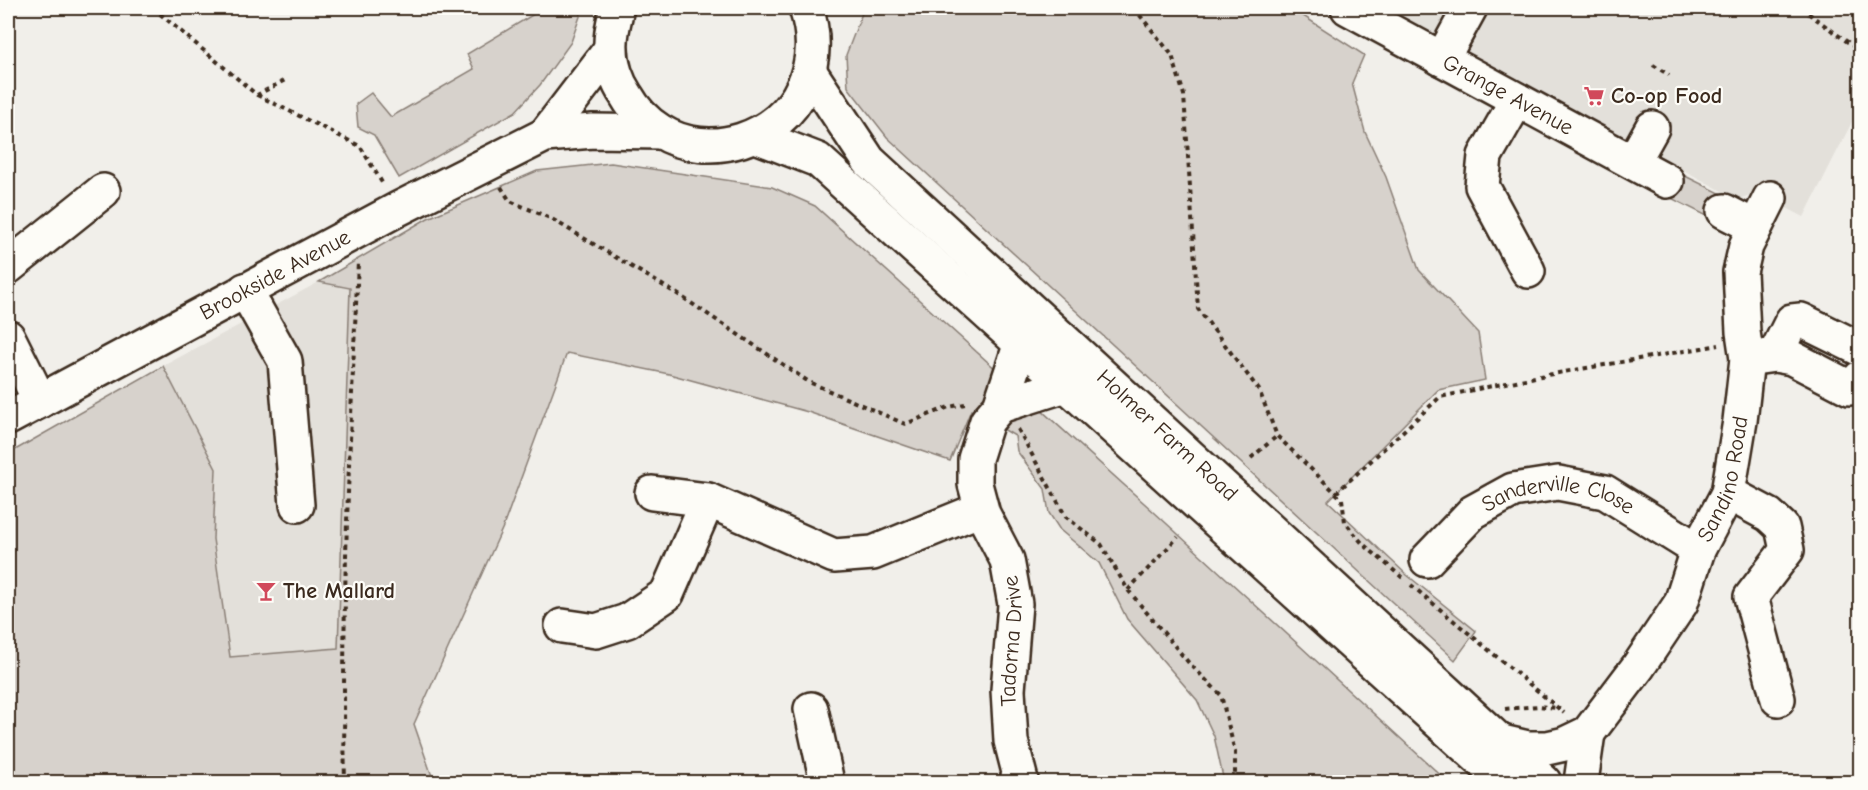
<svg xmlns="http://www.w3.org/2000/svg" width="1868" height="790" viewBox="0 0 1868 790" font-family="'Comic Neue',sans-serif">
<rect width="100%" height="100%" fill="#f1efea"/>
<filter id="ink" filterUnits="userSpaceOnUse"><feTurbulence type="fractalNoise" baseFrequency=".0167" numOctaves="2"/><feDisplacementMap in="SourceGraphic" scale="12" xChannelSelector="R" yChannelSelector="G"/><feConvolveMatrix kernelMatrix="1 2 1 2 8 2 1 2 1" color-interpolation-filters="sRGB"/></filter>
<g filter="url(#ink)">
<path fill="#e3e0da" d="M1383,8h477v98l-56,111 -46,-24 -21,6z
M319,282l31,6 -12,360 -108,10 -17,-119 3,-70 -53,-103z"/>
<path fill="#d7d2cc" stroke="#897e75" stroke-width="1.5" d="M544,8h39l-12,34 -31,43 -25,27 -116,66 -25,-43 -16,-8 -2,-23 15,-11 20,24 83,-48 -7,-15z
M864,8h427l73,47 -12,28 13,49 21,45 33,93 59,63 7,47 -47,10 -110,111 79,74 69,56 -21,29 -568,-523 -39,-50 -2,-32z
M611,163l161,24 43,19 339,306 294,270h-224l-10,-46 -17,-36 -70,-81 -28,-56 -39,-33 -11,-17 -4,-24 -28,-38 -2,-15 -44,-26 -21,51 -142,-49 -139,-38 -102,-21 -64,174 -89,197 20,58h-426v-328l155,-88 53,103 -3,70 17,118 108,-9 12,-360 -31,-6 109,-64 109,-47z
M1679,173l43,21 -11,24 -44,-22z"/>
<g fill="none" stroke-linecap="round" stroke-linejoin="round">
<g stroke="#3b2a1e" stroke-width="38">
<g id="minor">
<path d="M617,8c-3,13 -7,26 -6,40 0,16 6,34 15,47 8,14 19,27 34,36 49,31 120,8 143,-44 12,-27 12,-52 3,-79"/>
<path id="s1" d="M1348,8l319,173"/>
<path d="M1442,59l28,-51"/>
<path id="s2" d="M810,72l59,89 675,621"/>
<path d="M1517,100l-32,56 -3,30 46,85"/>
<path d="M545,135l65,-85"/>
<path d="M756,136l62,24 687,622"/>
<path d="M1633,162l19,-34"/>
<path d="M1724,211l31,16"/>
<path d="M8,267l95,-76"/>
<path d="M245,290l40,71 12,144"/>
<path d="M8,337l32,64"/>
<path d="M1775,355l17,-34 9,-1 59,29"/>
<path d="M1747,359l28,-4 17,3 58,30 8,-3 2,-7"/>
<path d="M1000,406l66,-21"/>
<path id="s3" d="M8,418l390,-209 147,-74 48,-4 68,1"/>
<path d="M652,493l56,7"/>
<path d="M1728,493l41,22 13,12 5,23 -36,47 27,102"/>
<path id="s4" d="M1427,560l46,-48 40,-22 45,-7 47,9 93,58"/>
<path d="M562,626l34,5 31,-10 40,-27 41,-94 126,56 39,-3 108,-44"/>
<path d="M811,709l16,73"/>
<path id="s5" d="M1498,741l30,7h19l18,-4 23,-11 50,-66 43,-64 17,-53 30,-57 12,-72 7,-62 -4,-27 -3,-60 6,-26 24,-48"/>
<path id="s6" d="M1016,782l5,-2 -10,-39 -3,-51 7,-86 -8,-44 -24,-46 -8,-30v-25l12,-38 13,-15 21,-63"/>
<path d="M1581,782l7,-49"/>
</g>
</g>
<path stroke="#3b2a1e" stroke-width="4" stroke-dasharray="4.5 4.5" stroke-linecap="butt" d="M153,8l104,87 28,-15
M1134,8l38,47 12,40 14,214 61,81 18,46 65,63 3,23 18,22 42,36
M1801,8l59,43
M1653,65l16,10
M257,95l103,51 24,40
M501,187l9,14 40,17 129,77 130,87 96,42 44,-17 16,-3
M1018,429l48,88 35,27 27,46 60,72 33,33 14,57v30
M1251,458l26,-22
M1336,493l104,-96 95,-20 184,-32
M1411,585l153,128
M1128,590l50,-53
M1505,709l33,-3 19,2
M345,782c-4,-173 5,-347 13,-520
M1853,782l7,-11"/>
<use href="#minor" stroke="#fdfcf7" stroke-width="33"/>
</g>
</g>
<defs>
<g id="supermarket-bare" transform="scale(1.62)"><path d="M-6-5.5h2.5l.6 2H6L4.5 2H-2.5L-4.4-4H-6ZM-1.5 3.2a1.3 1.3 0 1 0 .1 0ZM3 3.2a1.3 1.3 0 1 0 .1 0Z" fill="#d1495b" stroke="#fdfcf7" stroke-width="2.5" paint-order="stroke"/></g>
<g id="bar-bare" transform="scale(1.62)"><path d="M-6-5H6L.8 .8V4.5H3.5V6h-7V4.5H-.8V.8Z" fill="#d1495b" stroke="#fdfcf7" stroke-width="2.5" paint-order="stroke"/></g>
</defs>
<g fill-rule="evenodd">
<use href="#supermarket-bare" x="1594" y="96"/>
<use href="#bar-bare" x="266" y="591"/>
</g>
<g text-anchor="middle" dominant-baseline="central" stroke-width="4.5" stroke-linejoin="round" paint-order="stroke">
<g font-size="22" fill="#3b2a1e" stroke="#fdfcf7">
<text stroke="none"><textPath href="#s1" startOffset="182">Grange Avenue</textPath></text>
<text stroke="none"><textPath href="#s3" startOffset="303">Brookside Avenue</textPath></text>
<text stroke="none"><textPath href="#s2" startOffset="512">Holmer Farm Road</textPath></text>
<text stroke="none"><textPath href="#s5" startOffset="386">Sandino Road</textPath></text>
<text stroke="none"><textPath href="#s4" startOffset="158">Sanderville Close</textPath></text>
<text stroke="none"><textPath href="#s6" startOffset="146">Tadorna Drive</textPath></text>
</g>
<g font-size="22" font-weight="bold" fill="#3b2a1e" stroke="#fdfcf7" text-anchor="start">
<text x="1611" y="96">Co-op Food</text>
<text x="283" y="591">The Mallard</text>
</g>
</g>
<rect width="1868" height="790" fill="none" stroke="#fdfcf7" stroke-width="30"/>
<rect x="15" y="15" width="1838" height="760" fill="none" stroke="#3b2a1e" stroke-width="2" filter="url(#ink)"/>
</svg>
